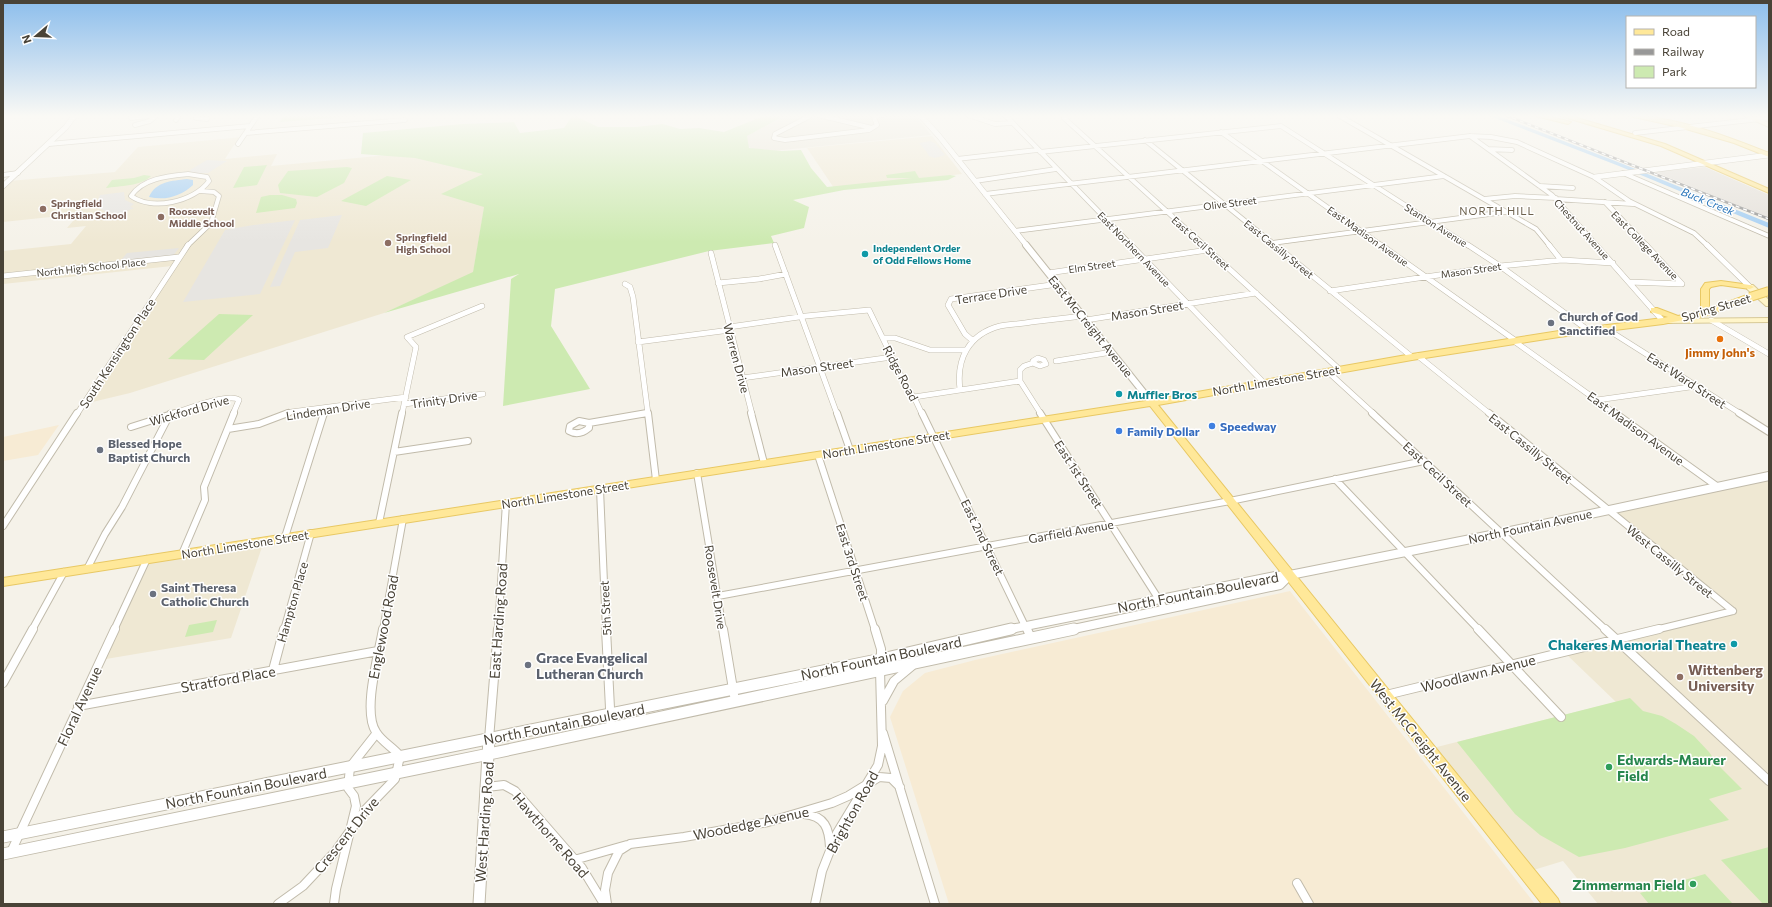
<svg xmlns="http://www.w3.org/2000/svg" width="1772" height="907" viewBox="0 0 1772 907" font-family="Commissioner,sans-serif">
<rect width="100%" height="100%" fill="#f5f2e9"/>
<path fill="#e9e5d7" d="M788,115h127l16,20 -158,16h-18l-17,-11z"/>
<path fill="#f7ebd4" d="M59,425l-21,30 -35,6v-24z
M1290,591l245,313h-586l-59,-187 13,-26 22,-18 50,-13z"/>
<path fill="#e5e1db" d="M1705,167l64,28v23l-114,-46z"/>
<path fill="#efe8d3" d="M932,136l30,38 -128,14 -27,-40z
M243,137l-5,7 -4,1 -9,14 52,-5 -6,12 224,-21 -22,128 -89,40 -254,80 -46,11 88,-138 -169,18v-33l68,-7 15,-18 -19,2 12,-14 -76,8v-36l6,-5 106,-9 23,-25z
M1769,476v428h-171l-35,-43 -36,11 -98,-123 187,-47 -52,-50 169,-40 -125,-102z
M264,541l-33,97 -131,22 47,-101z"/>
<path fill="#cdeab1" d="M284,115h86l-90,7z
M573,115l25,12h38l27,-3 17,5 19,-1 25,4 42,-17h20l-39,21 2,12 33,3 19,-1 10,18 16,19 85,-9h-25l-1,-3 29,-4 4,7 31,-3 6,1 -8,4 -104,10 -51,10 16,7 -5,21 -33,8 3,7 -65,8 -154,38 -4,37 39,63 -87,17 8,-127 8,-5 -135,39 89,-41 11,-65 -43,-13 42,-20 -68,-16 -54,-4 2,-21 100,-9 51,-2 6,11 44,-5z
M267,165l-10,20 -24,3 11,-21z
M347,167l5,1 -8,15 -27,14 -37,-4 -2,-8 10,-14z
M144,175l7,1c-9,10 -32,10 -45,12l6,-8 22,-2z
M387,176l24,4 -45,26 -25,-5z
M270,195h12l14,4 1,4 -2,5 -39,5 5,-16z
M219,314l34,1 -49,45 -36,-1z
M217,620l-4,12 -28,5 4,-12z
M1630,698l13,13 19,5 14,8 18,12 15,16 9,13 24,24 -33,10 20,21 -104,28 -46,9 -39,-22 -25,-21 -58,-72z
M1769,847v57h-6l-42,-44z
M1705,874l28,30h-84l-9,-11z"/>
<path fill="#e7e5e1" d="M930,141l5,2 10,12 -10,3 -6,-2 -3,-5 -7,-8z
M207,160l20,1 -19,12h-17l-1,-3z
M124,192l1,8 9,4 -4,3 4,1 -14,6 -14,-2 -7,-4 -2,-5 3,-8z
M342,215l-14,33 -33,4 -15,34 -10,1 30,-67z
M295,220l-35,74 -77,8 42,-72 28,-5z
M179,248l-6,8 -53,5 7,-8z"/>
<path fill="#a4cef3" d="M187,179l6,1v5c-12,11 -27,16 -44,12 7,-16 23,-16 38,-18z"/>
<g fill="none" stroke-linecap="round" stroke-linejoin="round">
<path fill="#a4cef3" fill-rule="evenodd" d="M1487,115h9l127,49 146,59v5l-150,-62z"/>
<g stroke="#c1bbab" stroke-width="5.5">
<path id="minor-far3" d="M197,115l-1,3 11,1
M812,115l-37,19 -1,4 11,2 84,-10 8,-5 -4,-10
M818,115l54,13
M968,115l27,9 16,-1
M1005,115l127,131
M1338,115l198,114 14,17
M874,116l9,-1
M131,118l26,-3
M1064,118l141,128
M176,120l3,-5
M135,125l15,-4 7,-6
M1221,132l161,114
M246,133l159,-13
M1635,133l134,-15
M1470,136l82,59 45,51
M1145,140l131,106
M49,144l201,-18
M238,144l20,-29
M1488,149l24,1
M1040,152l241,-26 188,120
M957,159l80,-9
M1623,173l146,63
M188,174l19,3 2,4c-15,21 -57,30 -78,15 12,-18 37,-20 57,-22z
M3,175l15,-2
M975,181l81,-12
M1540,186l33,2
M985,194l485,-58 21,1 26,5 77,35 35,24 65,32 14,13
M1484,199l31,-3 41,2
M1556,199l77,5
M1605,202l42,44
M1015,231l429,-55
M1272,243l233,-31
M187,246l24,-23 8,-27 -5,-4 -13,-1"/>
</g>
<g stroke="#c1bbab" stroke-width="6">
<path id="minor-far2" d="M775,245l62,169
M1131,245l133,138
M1203,245l136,124
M1275,245l137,112
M1381,245l135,96
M1468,245l32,21 88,64
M1549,245l12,15
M1596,245l67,76
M1707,245l43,42
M711,253l41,161
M1048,273l160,-23
M3,276l176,-19
M1629,282l53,2 -36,-39
M718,283l41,-4 27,-5
M625,284l5,3 3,10 15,117
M1330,291l170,-25 62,-6 51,3
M1086,320l170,-27
M1711,320l58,34
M729,327l77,-11 63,-6 39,80 6,7 8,17
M1605,328l136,86
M883,338h12l35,12h36
M972,340l-7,-6 -17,-29 3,-6 107,-15
M1514,341l102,73
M638,342l92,-12
M1418,356l72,58
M1038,358l6,2 2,4 -6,2 -5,-2 -2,-3z
M1056,361l56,-9
M1033,363l-9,3 -4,4v11l21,33
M1327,371l47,43
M742,378l150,-21
M960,389c-4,-30 9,-55 40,-63 10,-2 21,-2 31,-4 17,-2 35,-4 52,-6
M914,397l106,-16
M1597,400l100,-14
M404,404l79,-10
M77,414l111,-169
M172,414c13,-4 57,-22 67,-14l-6,14
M285,414l6,-2 115,-15
M324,414l2,-6
M402,414l14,-67 -9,-10 75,-31
M641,414l7,-1"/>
</g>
<g stroke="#c1bbab" stroke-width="8">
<path id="minor-far1" d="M648,413l8,67
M751,413l13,50
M837,413l13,37
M922,413l105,217
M1040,413l125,196
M1372,413l234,217
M1489,413l244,198
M1615,413l103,74
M1739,413l30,19
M579,421l10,2v5c-6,5 -13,7 -20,3l1,-5z
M589,423l58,-10
M131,427l44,-14
M228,429l31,-5 29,-11
M394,452l74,-11
M818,455l57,175
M697,473l26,157
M1335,479l144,151
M600,489l6,141
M379,523l23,-110
M3,526l74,-113
M285,537l39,-124
M182,554l23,-54 -1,-13 30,-74
M87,569l18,-35 17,-27 48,-93
M718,596l512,-95 194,-40
M32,630l32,-58
M114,630l33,-71
M284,630l27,-97
M383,630l20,-111
M498,630l8,-127
M1655,630l78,-19"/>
</g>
<g stroke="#c1bbab" stroke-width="10">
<path id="minor" d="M606,629l5,99
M723,629l12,72
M875,629l6,20v12
M1027,629l4,9
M1478,629l83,88
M1605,629l164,152
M273,670l11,-41
M3,683l30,-54
M1386,695l273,-66
M883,701l11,-20 18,-15
M78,706l300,-55
M883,733l52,171
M489,739l9,-110
M487,787l17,-2 11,6 67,77 22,36
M804,814c21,2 25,14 26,33
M11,852l104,-223
M574,860l53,-15
M1297,883l12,21
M278,904l25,-18 32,-34 30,-42 30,-31 5,-23c-7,-9 -18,-14 -24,-24 -14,-21 3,-78 7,-103
M334,904l2,-15 20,-83 -2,-10 -6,-8 2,-21 26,-33
M607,904l-2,-14 3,-17 11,-22 11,-7 54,-7 84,-15 64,-19 16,-7 31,-19 12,1 9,9
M815,904l7,-33 15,-38 41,-68 4,-19 -2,-76"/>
</g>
<g stroke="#c1bbab" stroke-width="6">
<path id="tertiary-far3" d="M920,115l19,21 88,110
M1595,177l174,-22
M3,186l63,-59 9,-12"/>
</g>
<g stroke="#c1bbab" stroke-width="8">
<path id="tertiary-far2" d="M1026,245l126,158"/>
</g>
<g stroke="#c1bbab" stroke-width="10">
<path id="tertiary-far1" d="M1006,630l269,-54 15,-1 211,-42 268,-57
M1069,630l211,-45 10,-10"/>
</g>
<g stroke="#c1bbab" stroke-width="13">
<path id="tertiary" d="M3,837l879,-178 129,-30
M3,854l486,-100 585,-125
M479,904l10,-165"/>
</g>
<g stroke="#d7c998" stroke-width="2">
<path id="secondary" d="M1742,115h7l20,8v4z
M1747,285h6l16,15v6h-3l-19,-17z
M1769,318v4l-102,1 -4,-2 4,-2z"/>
</g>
<g stroke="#e8c864" stroke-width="2">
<path id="primary" d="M1531,115h12l28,7 -3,2z
M1557,115h10l98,29 104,45v4l-108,-47z
M1625,115c46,0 102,21 144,38v4l-35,-14 -55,-16z
M1721,281l29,4 4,2 -4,2 -29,-4 -10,2 -2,2v20l38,-14h6l1,2 -46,18 -45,9 -104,13 -147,23 -254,45 400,494 2,5h-18l-392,-498 -1147,180v-8l1149,-178 260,-46 147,-23 104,-13 5,-1 -17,-5v-4h6l21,8 23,-5v-22l4,-6z"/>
</g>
<use href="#minor-far3" stroke="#fff" stroke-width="4"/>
<use href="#minor-far2" stroke="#fff" stroke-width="5"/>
<use href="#minor-far1" stroke="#fff" stroke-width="6"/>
<use href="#minor" stroke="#fff" stroke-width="8"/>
<use href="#tertiary-far3" stroke="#fff" stroke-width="5"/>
<use href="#tertiary-far2" stroke="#fff" stroke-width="6"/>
<use href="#tertiary-far1" stroke="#fff" stroke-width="8"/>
<use href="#tertiary" stroke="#fff" stroke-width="11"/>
<use href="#secondary" fill="#fff5ca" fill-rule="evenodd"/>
<use href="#primary" fill="#ffe899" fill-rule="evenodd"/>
<g stroke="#989898" stroke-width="2.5">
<path id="rail" d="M1505,115l264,104"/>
</g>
<use href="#rail" stroke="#fff" stroke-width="1.5" stroke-dasharray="4" stroke-linecap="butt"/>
<g stroke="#e8c864" stroke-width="10" stroke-linecap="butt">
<path id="primary-bridge" d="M1750,297l19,-6"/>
</g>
<use href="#primary-bridge" stroke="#ffe899" stroke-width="8"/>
</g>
<linearGradient id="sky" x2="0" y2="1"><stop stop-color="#8dbeec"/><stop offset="0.48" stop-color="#faf9f5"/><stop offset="1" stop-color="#faf9f5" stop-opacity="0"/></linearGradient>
<rect width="1772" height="242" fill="url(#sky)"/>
<g fill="#8d6e63" stroke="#fff" stroke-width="1.5">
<circle cx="43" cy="209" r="4"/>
<circle cx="161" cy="217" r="4"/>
<circle cx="388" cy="243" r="4"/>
<circle cx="1680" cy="677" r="4"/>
</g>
<g fill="#0f9aa8" stroke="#fff" stroke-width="1.5">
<circle cx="865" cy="254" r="4"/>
<circle cx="1119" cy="394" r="4"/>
<circle cx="1734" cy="644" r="4"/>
</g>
<g fill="#6b7280" stroke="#fff" stroke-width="1.5">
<circle cx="1551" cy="323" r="4"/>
<circle cx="100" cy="450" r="4"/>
<circle cx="153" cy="594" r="4"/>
<circle cx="528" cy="665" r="4"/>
</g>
<circle fill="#e8710a" stroke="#fff" stroke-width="1.5" cx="1720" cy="339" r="4"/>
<g fill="#3f7fe0" stroke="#fff" stroke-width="1.5">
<circle cx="1212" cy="426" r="4"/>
<circle cx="1119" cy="431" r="4"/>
</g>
<g fill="#2e9e5b" stroke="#fff" stroke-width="1.5">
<circle cx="1609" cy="767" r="4"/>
<circle cx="1693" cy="884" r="4"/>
</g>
<g text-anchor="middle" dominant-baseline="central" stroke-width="3" stroke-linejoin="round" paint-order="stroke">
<g font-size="10" font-weight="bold" fill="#785e54" stroke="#fff" text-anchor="start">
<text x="51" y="203">Springfield<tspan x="51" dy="12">Christian School</tspan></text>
<text x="169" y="211">Roosevelt<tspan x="169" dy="12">Middle School</tspan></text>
<text x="396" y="237">Springfield<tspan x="396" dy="12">High School</tspan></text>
</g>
<g font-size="10" fill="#494337" stroke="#fff">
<text transform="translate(1230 203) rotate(-7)">Olive Street</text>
<text transform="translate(1436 225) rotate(32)">Stanton Avenue</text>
<text transform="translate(1582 229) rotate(48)">Chestnut Avenue</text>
<text transform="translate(1368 236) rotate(35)">East Madison Avenue</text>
<text transform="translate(1201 243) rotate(42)">East Cecil Street</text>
<text transform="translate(1645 245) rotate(46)">East College Avenue</text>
<text transform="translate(1134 249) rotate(46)">East Northern Avenue</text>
<text transform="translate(1279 249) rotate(39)">East Cassilly Street</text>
<text transform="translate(1092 266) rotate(-8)">Elm Street</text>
<text transform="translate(91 267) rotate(-6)">North High School Place</text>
<text transform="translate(1471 270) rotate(-8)">Mason Street</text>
</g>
<g font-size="10" font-weight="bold" fill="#0d838f" stroke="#fff" text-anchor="start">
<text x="873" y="248">Independent Order<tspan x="873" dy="12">of Odd Fellows Home</tspan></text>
</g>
<g font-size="11" font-style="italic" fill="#2b76ba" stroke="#fff">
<text transform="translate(1708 201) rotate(22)">Buck Creek</text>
</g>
<g font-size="11" letter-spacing="1" fill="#6d624e" stroke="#fff">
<text x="1497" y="210">NORTH HILL</text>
</g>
<g font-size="12" fill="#494337" stroke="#fff">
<text transform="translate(991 294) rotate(-9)">Terrace Drive</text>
<text transform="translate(1716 307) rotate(-16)">Spring Street</text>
<text transform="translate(1147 310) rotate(-9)">Mason Street</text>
<text transform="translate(1091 326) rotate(51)">East McCreight Avenue</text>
<text transform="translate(117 353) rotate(-57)">South Kensington Place</text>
<text transform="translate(737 358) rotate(75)">Warren Drive</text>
<text transform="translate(817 367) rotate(-8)">Mason Street</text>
<text transform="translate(901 373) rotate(62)">Ridge Road</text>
<text transform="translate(1276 380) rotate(-10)">North Limestone Street</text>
<text transform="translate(1687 380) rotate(33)">East Ward Street</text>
<text transform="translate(444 399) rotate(-8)">Trinity Drive</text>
<text transform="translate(328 409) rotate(-9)">Lindeman Drive</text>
<text transform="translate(189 410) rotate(-16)">Wickford Drive</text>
<text transform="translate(1636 428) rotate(36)">East Madison Avenue</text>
<text transform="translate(886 444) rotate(-9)">North Limestone Street</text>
<text transform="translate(1531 448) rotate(39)">East Cassilly Street</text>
<text transform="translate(1079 474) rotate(57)">East 1st Street</text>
<text transform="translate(1438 474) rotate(43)">East Cecil Street</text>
<text transform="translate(565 494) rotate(-9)">North Limestone Street</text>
<text transform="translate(1530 526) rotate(-12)">North Fountain Avenue</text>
<text transform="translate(1071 531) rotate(-10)">Garfield Avenue</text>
<text transform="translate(983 537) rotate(64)">East 2nd Street</text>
<text transform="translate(245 544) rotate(-9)">North Limestone Street</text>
<text transform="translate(1670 561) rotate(39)">West Cassilly Street</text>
<text transform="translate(853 562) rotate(72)">East 3rd Street</text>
<text transform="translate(716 587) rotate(81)">Roosevelt Drive</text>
<text transform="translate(292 602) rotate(-74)">Hampton Place</text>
<text transform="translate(605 608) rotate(-93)">5th Street</text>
</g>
<g font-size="12" font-weight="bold" fill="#5b616d" stroke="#fff" text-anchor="start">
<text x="1559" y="316">Church of God<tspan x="1559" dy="14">Sanctified</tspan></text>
<text x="108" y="443">Blessed Hope<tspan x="108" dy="14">Baptist Church</tspan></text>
<text x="161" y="587">Saint Theresa<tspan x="161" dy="14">Catholic Church</tspan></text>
</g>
<g font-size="12" font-weight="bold" fill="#c56008" stroke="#fff">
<text x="1720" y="352">Jimmy John's</text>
</g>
<g font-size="12" font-weight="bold" fill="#0d838f" stroke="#fff" text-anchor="start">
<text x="1127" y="394">Muffler Bros</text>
</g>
<g font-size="12" font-weight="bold" fill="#366cbe" stroke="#fff" text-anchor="start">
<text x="1220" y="426">Speedway</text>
<text x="1127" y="431">Family Dollar</text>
</g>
<g font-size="14" fill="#494337" stroke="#fff">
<text transform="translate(1198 592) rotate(-11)">North Fountain Boulevard</text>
<text transform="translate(498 621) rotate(-86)">East Harding Road</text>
<text transform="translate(383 627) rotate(-79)">Englewood Road</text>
<text transform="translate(881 658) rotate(-12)">North Fountain Boulevard</text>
<text transform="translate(1478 673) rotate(-14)">Woodlawn Avenue</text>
<text transform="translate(228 679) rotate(-10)">Stratford Place</text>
<text transform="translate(79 706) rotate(-65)">Floral Avenue</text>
<text transform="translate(564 724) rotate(-11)">North Fountain Boulevard</text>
<text transform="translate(1421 740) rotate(51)">West McCreight Avenue</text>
<text transform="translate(246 788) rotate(-11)">North Fountain Boulevard</text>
<text transform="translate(852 812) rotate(-61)">Brighton Road</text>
<text transform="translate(484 822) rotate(-86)">West Harding Road</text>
<text transform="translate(751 823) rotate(-12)">Woodedge Avenue</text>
<text transform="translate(346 835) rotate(-51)">Crescent Drive</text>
<text transform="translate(551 835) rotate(49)">Hawthorne Road</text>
</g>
<g font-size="14" font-weight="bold" fill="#0d838f" stroke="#fff" text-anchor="end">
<text x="1726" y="644">Chakeres Memorial Theatre</text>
</g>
<g font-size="14" font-weight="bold" fill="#5b616d" stroke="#fff" text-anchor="start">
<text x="536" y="657">Grace Evangelical<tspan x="536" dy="16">Lutheran Church</tspan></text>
</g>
<g font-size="14" font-weight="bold" fill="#785e54" stroke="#fff" text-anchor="start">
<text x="1688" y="669">Wittenberg<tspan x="1688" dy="16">University</tspan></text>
</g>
<g font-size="14" font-weight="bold" fill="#27864d" stroke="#fff" text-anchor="start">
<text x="1617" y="759">Edwards-Maurer<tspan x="1617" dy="16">Field</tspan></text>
<text x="1685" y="884" text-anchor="end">Zimmerman Field</text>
</g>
</g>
<rect width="1772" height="907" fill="none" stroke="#494337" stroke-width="8"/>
<rect x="1626" y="16" width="130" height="72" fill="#ffffff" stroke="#b6b4af"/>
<rect x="1634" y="29" width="20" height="6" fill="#ffe899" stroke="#b6b4af"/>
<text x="1662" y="36" font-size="12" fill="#494337">Road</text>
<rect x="1634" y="49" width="20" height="6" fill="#989898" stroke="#b6b4af"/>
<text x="1662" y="56" font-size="12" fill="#494337">Railway</text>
<rect x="1634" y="66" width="20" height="12" fill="#cdeab1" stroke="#b6b4af"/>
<text x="1662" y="76" font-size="12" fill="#494337">Park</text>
<g transform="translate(36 36) rotate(251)" stroke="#ffffff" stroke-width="3" paint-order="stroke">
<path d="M0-3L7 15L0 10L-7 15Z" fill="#494337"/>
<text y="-6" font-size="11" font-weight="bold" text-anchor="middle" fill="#494337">N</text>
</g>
</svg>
